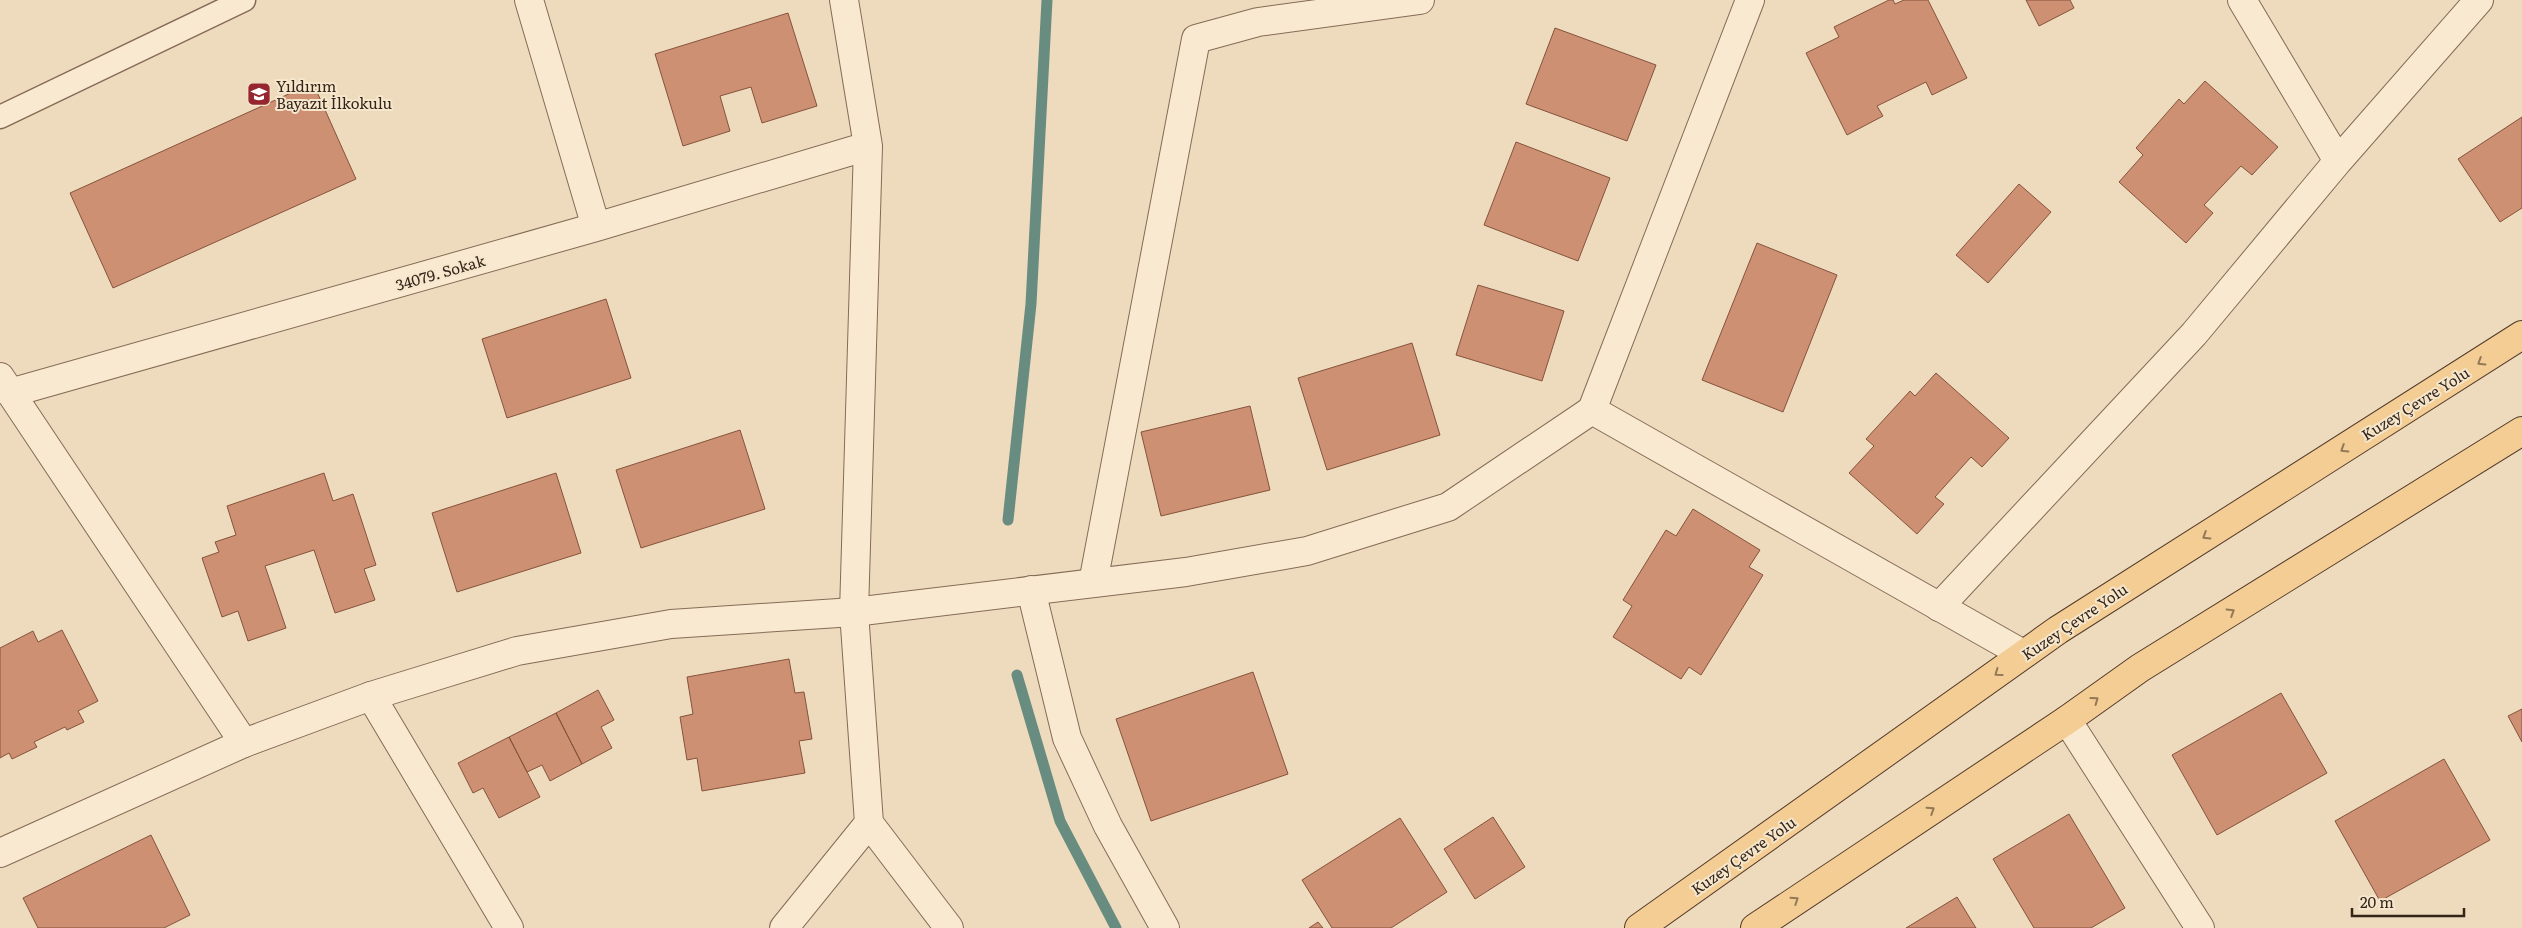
<svg xmlns="http://www.w3.org/2000/svg" width="2522" height="928" viewBox="0 0 2522 928" font-family="Literata,serif">
<rect width="100%" height="100%" fill="#eedbbd"/>
<g fill="none" stroke-linecap="round" stroke-linejoin="round">
<path stroke="#688c80" stroke-width="11" d="M1008,520l23,-216 16,-304
M1017,675l43,146 56,107"/>
</g>
<path fill="#cd9072" stroke="#85533c" d="M1889,0h4l2,4 9,-4h24l39,78 -35,17 -6,-13 -49,24 6,10 -36,19 -41,-82 33,-16 -5,-10z
M2026,0h44l4,8 -35,18z
M788,13l29,93 -55,17 -11,-36 -31,9 10,35 -47,15 -28,-92z
M1555,28l101,37 -29,76 -101,-37z
M2205,81l73,66 -26,28 -11,-9 -37,39 9,8 -27,30 -67,-61 24,-27 -7,-7 43,-49 5,5z
M313,83l43,96 -243,109 -43,-95z
M2522,117v91l-22,14 -42,-63z
M1516,142l94,36 -32,83 -94,-36z
M2019,184l32,28 -63,71 -32,-28z
M1757,243l80,32 -54,137 -81,-32z
M1478,285l86,26 -22,70 -86,-26z
M606,299l25,79 -124,40 -25,-79z
M1412,343l28,92 -113,35 -29,-92z
M1936,373l73,65 -27,29 -11,-10 -36,40 9,7 -27,30 -68,-61 25,-27 -8,-7 44,-48 5,5z
M1250,406l20,84 -109,26 -20,-84z
M740,430l25,79 -124,39 -25,-78z
M324,473l9,28 20,-7 23,71 -12,4 11,31 -40,13 -21,-63 -49,16 21,62 -38,13 -10,-30 -16,6 -20,-59 17,-6 -4,-10 21,-7 -9,-29z
M556,473l25,80 -124,39 -25,-79z
M1693,509l67,41 -11,17 14,8 -62,100 -12,-8 -8,12 -68,-42 19,-31 -9,-6 43,-70 10,6z
M62,630l36,71 -20,10 6,11 -17,8 -2,-3 -31,15 3,5 -25,12 -3,-6 -9,5v-110l33,-17 5,11z
M789,659l6,34 9,-1 8,47 -13,2 6,32 -103,18 -5,-33 -10,2 -7,-43 13,-3 -6,-37z
M1253,672l35,102 -137,47 -35,-102z
M598,690l16,30 -13,7 11,21 -30,16 -26,-51z
M2281,693l46,80 -110,62 -45,-80z
M2522,709v33l-14,-26z
M556,713l26,51 -32,17 -8,-16 -15,7 -18,-35z
M509,737l31,60 -41,21 -16,-30 -10,5 -15,-30z
M2444,759l46,81 -110,61 -45,-80z
M2069,814l56,94 -34,20h-57l-41,-69z
M1493,817l32,50 -50,32 -31,-50z
M1400,818l47,74 -56,36h-59l-30,-48z
M151,835l39,80 -26,13h-126l-15,-30z
M1957,897l19,31h-70z
M1318,922l5,6h-14z"/>
<g fill="none" stroke-linecap="round" stroke-linejoin="round">
<g stroke="#856b56" stroke-width="25">
<path id="service" d="M0,117l244,-117"/>
</g>
<g stroke="#856b56" stroke-width="30">
<path id="minor" d="M529,0l67,227
M844,0l24,146 -14,466 15,211 80,105
M2242,0l96,161
M0,377l244,366
M10,393l586,-166 272,-81
M1592,410l158,-410
M1093,583l103,-544 62,-17 162,-22
M1031,590l36,148 41,88 57,102
M1939,607l255,-273 144,-173 141,-161
M371,696l138,232
M2067,720l133,208
M784,928l85,-105"/>
</g>
<g stroke="#856b56" stroke-width="30">
<path id="tertiary" d="M0,853l244,-110 127,-47 146,-45 154,-27 183,-12 332,-40 121,-21 141,-44 144,-97 431,244"/>
</g>
<g stroke="#533a2b" stroke-width="30">
<path id="primary" d="M1639,928l419,-298 464,-295
M1755,928l312,-208 73,-52 382,-237"/>
</g>
<use href="#service" stroke="#f9e9d0" stroke-width="22"/>
<use href="#minor" stroke="#f9e9d0" stroke-width="28"/>
<use href="#tertiary" stroke="#f9e9d0" stroke-width="28"/>
<use href="#primary" stroke="#f3cd93" stroke-width="28"/>
</g>
<defs><path id="oneway-chevron" d="M-2-3.5L2.5 0L-2 3.5" fill="none" stroke-width="1.6" stroke-linecap="round" stroke-linejoin="round" transform="scale(1.25)"/></defs>
<g stroke="#947957">
<use href="#oneway-chevron" transform="translate(2481 362) rotate(148)"/>
<use href="#oneway-chevron" transform="translate(2344 449) rotate(148)"/>
<use href="#oneway-chevron" transform="translate(2206 536) rotate(148)"/>
<use href="#oneway-chevron" transform="translate(2231 612) rotate(-32)"/>
<use href="#oneway-chevron" transform="translate(1998 673) rotate(144)"/>
<use href="#oneway-chevron" transform="translate(2095 700) rotate(-36)"/>
<use href="#oneway-chevron" transform="translate(1931 810) rotate(-33)"/>
<use href="#oneway-chevron" transform="translate(1795 900) rotate(-34)"/>
</g>
<defs>
<g id="school-square" transform="scale(1.25)"><rect x="-9" y="-9" width="18" height="18" rx="4" fill="#95262f" stroke="#f5e6cc"/><path d="M0-5L7-2L0 1L-7-2ZM-4 1L0 2.5L4 1V4Q0 6-4 4Z" fill="#fff"/></g>
</defs>
<g fill-rule="evenodd">
<use href="#school-square" x="259" y="94"/>
</g>
<g text-anchor="middle" dominant-baseline="central" stroke-width="4" stroke-linejoin="round" paint-order="stroke">
<g font-size="15" fill="#34251b" stroke="#f5e6cc" text-anchor="start">
<text x="276" y="85">Yıldırım<tspan x="276" dy="17">Bayazıt İlkokulu</tspan></text>
</g>
<g font-size="15" fill="#34251b" stroke="#f5e6cc">
<text transform="translate(440 272) rotate(-16)">34079. Sokak</text>
<text transform="translate(2415 403) rotate(-32)">Kuzey Çevre Yolu</text>
<text transform="translate(2074 621) rotate(-34)">Kuzey Çevre Yolu</text>
<text transform="translate(1743 855) rotate(-35)">Kuzey Çevre Yolu</text>
</g>
</g>
<path d="M2352 908v8h112v-8" fill="none" stroke="#34251b" stroke-width="2.5"/>
<text x="2360" y="908" font-size="15" fill="#34251b" stroke="#f5e6cc" stroke-width="4" paint-order="stroke">20 m</text>
</svg>
